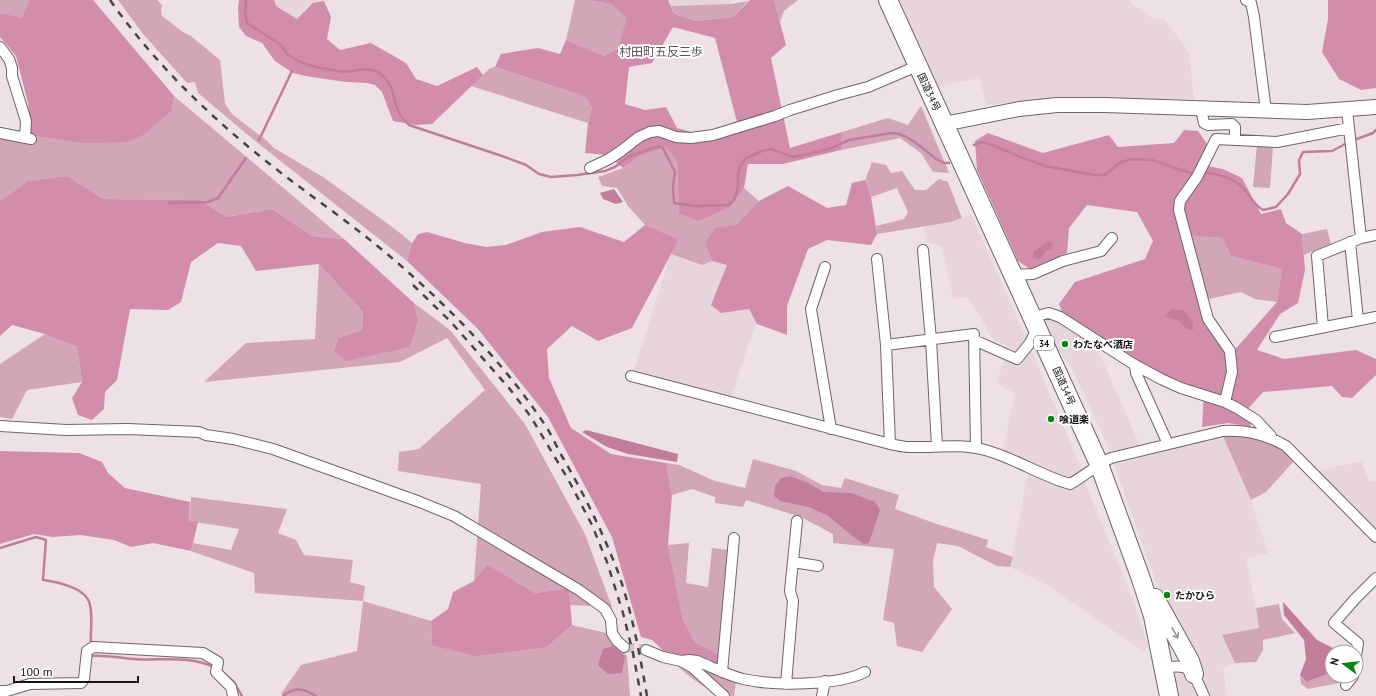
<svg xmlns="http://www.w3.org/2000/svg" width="1376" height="696" viewBox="0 0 1376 696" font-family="'PT Sans','Noto Sans JP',sans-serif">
<rect width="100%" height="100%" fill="#ede1e5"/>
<path fill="#e8d4db" d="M274,0h54l-15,3 -16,16 -21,-13z
M668,0h63v4l-60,2z
M898,0h232l2,4 23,16 8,-2 26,34 5,47 -139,-1 -69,7 -7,-27 -42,9 -28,-58z
M971,214l56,126 56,133 -13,6 -14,-3 -53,-26 12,-57 -19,-10 9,-25 12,-7 -23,-11 -26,-42h-15l-11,-52 -16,-4 -2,-16 27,-4z
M671,254l31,11 10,-4 15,4 -6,48 28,-4 8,15 -4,7 -23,69 -91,-24 -5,-6z
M1043,319l18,2 33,20 46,105 -30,5 -38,-83 -11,-15z
M1223,436l28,64 17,53 -22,6 14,69 -38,7 13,28 -12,5 4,28h-50l-3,-19 7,-4 8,2 9,-3 -44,-83 3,-4 -43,-121z
M1362,461l7,21 7,-1v51l-60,-61z
M1028,473l35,14h12l10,-5 48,118 15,47 -3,5 -100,-68 -35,-17z"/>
<path fill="#d2a5b7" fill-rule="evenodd" d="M0,0h29l-7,19 -22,-6z
M118,0h39l5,5 -1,5 1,6 21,16 8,4 29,24 5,44 7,10 26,20 5,3 11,11 49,29 72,52 17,14 -5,18 -153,-121 -56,-47 -3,-11 -8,1 -44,-49z
M575,0h13l23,4 17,14 -10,30 -14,8 -38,-16z
M774,0h24l-14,11 -4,11z
M748,1l-15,16 -37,4 -22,-7 -3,-8 60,-2z
M495,67l86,28 6,4 5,9 -4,15 -117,-37 19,-18z
M174,96l170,143 -32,-3 -40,-27 -46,8 -25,-17 -98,-1 -36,-23 -39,5 -28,20v-71l30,5 142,-25z
M921,106l28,67 -16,-1 -12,-19 -21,-15 -59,12 1,-18 46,-14 20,7z
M1257,144l16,2 -3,42 -17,-1z
M666,147l11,15 2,52 20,7 32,-14 13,-19 15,13 -23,24 -31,18 7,18 -10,4 -31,-11 8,-15 -34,-14 -17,-19 -11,-18 -15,-2 -4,-9 25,-9 17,-12z
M872,162l14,3 5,8 11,-2 13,19h11l13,-11 9,3 14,36 -11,4 -74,12 -1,-8 28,-7 4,-7 -11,-24 -26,9 -6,-16z
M1327,229l4,15 -27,11 -2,-21z
M1190,235l32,3 9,18 51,13 -5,33 -22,-3 -14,-7 -32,7 -4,-7z
M319,264l44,48 -1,18 -24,8 -4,13 84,-31 -4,-17 36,27 75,94 60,110 27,73 -42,-2 -1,-17 -34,5 -48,-29 -13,17 7,-97 -83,-13 1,-19 20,-3 66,-59 -38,-52 -47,24 -196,20 42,-39 69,-4z
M45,334l32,13 5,35 -55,8 -15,29 -12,-2v-53z
M1244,435l29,7 21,19 -28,31 -15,8 -28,-64z
M753,459l43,12 26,14 19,3 4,-10 54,17 -4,14 42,15 51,16 -2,7 27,10 -3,10 -13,-1 -39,-20 -21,-3 -4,18 1,26 18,22 -30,43 -25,-6 -3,-23 -11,-3 11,-71 -61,-6v-9l-32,-17 -55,-17 -3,7 -28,-4v-6l-23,-8 -20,6 -6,-32 13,2 36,16 30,7zM790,476l17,6 17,10 28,44 -24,-20 -20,-9 -33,-21 6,-8z
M191,497l96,12 -9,24 18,7 8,15 49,5 -3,22 15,4 -2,15 68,20 1,23 115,3 25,-22 34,8 21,23 3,40h-345l-4,-2 20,-29 56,-14 6,-50 -108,-8 -1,-20 -63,-22 2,-8 38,7 8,-21 -50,-8z
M689,543l-3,40 22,4 4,-39 16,2 -10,104 -23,-12 -12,-20 -15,-77z
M1279,604l3,15 13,14 -32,7v10l-7,12 -21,1 -13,-28 37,-7 -3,-20z
M668,655h17l32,12 19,14 -2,15c-23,0 -52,-23 -66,-41z
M1332,672v4h23l-11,6 -36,7 -7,-5 -1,-9 7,7z"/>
<path fill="#d28daa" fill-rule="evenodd" d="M29,0h64l81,96 -2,14 -27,24 -17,8 -44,1 -54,-8 -2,-32 -12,-47 -16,-19v-24l22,5z
M239,0h35l2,6 21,13 16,-16 11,-2 7,16 -4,22 13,11 31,-7 35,20 10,16 21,7 40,-19 6,8 -51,49 -17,1 -22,-4 -11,-29 -7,-7 -8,-2 -21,-1 -41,-6 -12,-3 -18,-12 -13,-18 -16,-7 -7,-9 -1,-19z
M588,0h80l6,14 22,7 37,-4 17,-17h24l12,45 -15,13 19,90 52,-16 -1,18 -58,14h-35l-4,24 -13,19 -32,14 -20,-7 -2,-52 -11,-15 -26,9 -17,12 -16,-13 -22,-2 3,-30 4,-15 -5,-9 -6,-4 -86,-28 6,-13 37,-6 22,6 6,-14 38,16 14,-8 9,-30 -16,-14zM673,27l42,11 22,84 -38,12 -22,-6 -11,-21 -21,3 -20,-6 4,-37 23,-4z
M1328,0h48v88l-15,2 -22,-11 -17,-27 6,-33z
M1184,130l14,1 9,13 -9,20 25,5 19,9 19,36 20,-5 5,14 16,11 3,36 -7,33 -18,11 -23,36 27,9 72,-9 20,9v16l-24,23 -10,-1 -10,-11 -69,6 -16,18 4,17 -23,-4 -26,4 2,-36 -48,-19 -93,-57 -4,-11 16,-22 70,-23 8,-18 -16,-29 -50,-7 -18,23 -2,25 -37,16 -12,-8 -41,-91 -2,-29 13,-8 55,20 66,-18 9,12 56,-4zM1182,235l40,3 9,18 51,13 -5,33 -46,52 -26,-28z
M67,176l36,23 98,1 25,17 46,-8 40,27 32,3 70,64 4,17 -8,27 -64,14 -12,-10 4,-13 24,-8 1,-18 -44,-48 -63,7 -15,-25 -23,-3 -27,19 -10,40 -13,8 -38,-1 -13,71 -12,12 -1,17 -12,11 -14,-5 -6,-17 10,-16 -5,-35 -32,-13 -33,-9 -12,11v-135l28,-20z
M865,180l6,17 6,37 -6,11 -44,-5 -19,9 -21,57v29l-30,-11 -8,-15 -28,4 -10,-8 16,-40 -15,-4 -7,-18 10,-15 21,-3 23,-24 29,-15 39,22 19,-3 6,-22z
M645,225l34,14 -47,89 -34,13 -26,-15 -25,23 2,29 22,50 40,26 55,9 6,32 -4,50 15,76 12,21 23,12 -1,13 -32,-12h-17l-16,-15 -11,-3 -29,-100 -64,-120 -70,-88 -71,-68 5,-18 6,-9 9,-2 38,11 21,4 20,-2 36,-13 38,-5 44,15z
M0,451l79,2 23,9 6,11 17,15 65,14 -1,19 9,1 -7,29 -38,-8 -22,4 -17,-7 -33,-5 -28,2 -19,-3 -34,10z
M487,564l48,29 34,-5 3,37 -25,22 -72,9 -43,-11 -1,-24 17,-12 5,-17 21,-11z"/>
<path fill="#c17d9a" d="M614,189l9,13 -7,2 -13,-5 -3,-6z
M1049,241l4,3 -2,5 -5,2 -6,8 -7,-1v-6z
M1171,309l12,1 10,12v8h-5l-9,-9 -14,-5z
M586,430l92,24 -1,8 -49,-8 -21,-7 -25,-15z
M790,476l17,6 17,10 27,1 24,9 5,8 -11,33 -5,1 -12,-8 -24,-20 -20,-9 -28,-6 -6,-5 1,-10 6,-8z
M1283,602l34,38 24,12h-9v20l-25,10 -7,-7 6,-16 -2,-19 -20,-25z
M613,646l12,10 -3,17 -14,1 -10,-9 5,-16z"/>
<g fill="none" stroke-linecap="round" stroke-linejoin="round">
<path stroke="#c17d9a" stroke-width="2.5" d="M246,0l-1,12 2,11 34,22 7,10 14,8 18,5 25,4 21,-3 11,2 9,8 6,10 4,17 5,10 8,9 93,31 24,9 13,9 12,3 26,-2 28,-4 10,-4 13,-10 31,-11 4,2 12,24 -2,14 1,17 22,3 32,-1 6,-5 3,-9 1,-7v-10l2,-7 5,-8 17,-8 9,-2 22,8 6,-1 30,-7 20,-9 43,-7c16,0 33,18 46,27l6,3h5
M259,140l33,-69
M1354,140l19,-7 3,-3
M974,145l7,-3 12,3 27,12 25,9 49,9h11l16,-13 12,-3 19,1 38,13h6
M1203,173c14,0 31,5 41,16 7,8 9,15 19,21l13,-3 12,-13 12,-20 -1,-14 4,-8 29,-1 15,-8
M169,203l39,-1 10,-4 28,-40
M0,548l36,-11 10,3 -3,40c15,2 44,8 47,25 3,13 0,28 1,41
M91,653v3c15,-1 29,2 43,3 27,2 55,-4 80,8
M220,670l14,12 8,14
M283,696c11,-9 21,-8 33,0"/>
<path stroke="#cdc2c6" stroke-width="10" stroke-dasharray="10 5" stroke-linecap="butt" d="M624,647l22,3"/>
<g stroke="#6f6568" stroke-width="12">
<path id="street" d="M1246,0l5,3 3,14 12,94
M0,47l9,12 3,9v8l14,45 -1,17
M1201,109l3,14 4,2 24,-1 3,3v13
M1347,110l14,128 15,-3
M0,133l31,6
M590,168l19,-9 12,-8 18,-14 11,-5 9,-1 17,6 15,1 22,-3 62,-19 15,-6 48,-15 30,-8 49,-21
M1350,242l8,78
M923,250l8,90 6,106
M877,259l9,86 4,99
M825,267l-14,42 20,120
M1013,275l20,-1 30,-13 38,-10 11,-13
M1032,317l17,-4 11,4 75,48 26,14 20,9 44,14 12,6 19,12 15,16
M1323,327l-6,-71 44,-18
M1275,337l101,-20
M974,340l43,19 13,-16 7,-14
M886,345l88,-11 2,114
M1135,365l1,8 32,71
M631,376l259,68c6,1 13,3 19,3 25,1 51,-4 76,3 30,8 56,26 85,34 15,-8 26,-19 41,-26l112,-27c24,-1 42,3 63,15l90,91
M1225,402l7,-30 -2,-21 -22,-32 -29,-109 1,-9 17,-24 19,-38 61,3 72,-14
M0,426l66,4 61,-1 72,3 7,3 27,4 40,10 147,53 34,14 125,74 26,19 6,11 1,13 5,8 7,6
M793,562l25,4
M646,650l17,7 18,4 11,6 32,29
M1356,657l2,-14 -24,-20 21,-24 21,-21
M681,661l8,-1 8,1c15,6 30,14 46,18 31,7 94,7 122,-7
M1164,668c29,-6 29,5 40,28
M722,672l12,-134
M786,684l7,-83 -3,-10 7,-70
M1346,685l7,-9
M0,691h7l23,-7 51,-1 3,-4 3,-28 6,-4 110,6 15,9 -2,10 15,15 2,9
M822,696l3,-15"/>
</g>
<g stroke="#6f6568" stroke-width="16">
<path id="secondary" d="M944,124l75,-15 38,-4h48l202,7 69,-5"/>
</g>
<g stroke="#6f6568" stroke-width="20">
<path id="highway" d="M888,0l211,464 41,112 13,40 16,80
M1155,598l35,63 4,13"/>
</g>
<use href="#street" stroke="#fff" stroke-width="10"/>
<use href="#secondary" stroke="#fff" stroke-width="14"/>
<use href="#highway" stroke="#fff" stroke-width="18"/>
<path stroke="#4a4447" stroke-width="2.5" stroke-dasharray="7 7" stroke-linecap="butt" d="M110,0c44,63 100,117 161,165 38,30 78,57 115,88 59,50 114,105 157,169 8,11 13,24 20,36 21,36 40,75 55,114 14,40 22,83 29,124
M413,285l37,36 59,67 22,29 38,64 23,44 15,37 16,51 10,40 8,43"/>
</g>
<defs><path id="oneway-shaft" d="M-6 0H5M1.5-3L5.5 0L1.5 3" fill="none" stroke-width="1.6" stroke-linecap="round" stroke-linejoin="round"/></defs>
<use stroke="#979596" href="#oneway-shaft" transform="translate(1175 633) rotate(61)"/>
<g fill="#05870b" stroke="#fff" stroke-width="1.5">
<circle cx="1065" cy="344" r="4"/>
<circle cx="1051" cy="419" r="4"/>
<circle cx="1167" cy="595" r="4"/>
</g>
<g text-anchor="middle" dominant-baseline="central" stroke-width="4" stroke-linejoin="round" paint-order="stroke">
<rect fill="#fff" stroke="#5d5a5b" stroke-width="1" x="1034" y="336" width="20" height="14" rx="3"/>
<g font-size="9" font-weight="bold" fill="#171315">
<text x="1044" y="343">34</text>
</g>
<g font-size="10" fill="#171315" stroke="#fff">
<text transform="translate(929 92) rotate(65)">国道34号</text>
<text transform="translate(1064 386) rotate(66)">国道34号</text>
</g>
<g font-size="10" font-weight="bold" fill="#171315" stroke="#fff" text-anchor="start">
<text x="1073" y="344">わたなべ酒店</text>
<text x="1059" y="419">喰道楽</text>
<text x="1175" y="595">たかひら</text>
</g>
<g font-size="12" fill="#5b5255" stroke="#fff">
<text x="661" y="51">村田町五反三歩</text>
</g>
</g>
<g transform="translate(1344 664) rotate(285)"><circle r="19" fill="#ffffff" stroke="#a2a1a1"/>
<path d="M0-3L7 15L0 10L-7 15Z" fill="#05870b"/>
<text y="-6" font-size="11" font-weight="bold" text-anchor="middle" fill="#171315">N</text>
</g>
<path d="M14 676v6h124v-6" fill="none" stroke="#171315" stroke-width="2"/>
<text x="20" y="676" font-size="12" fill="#171315" stroke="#ffffff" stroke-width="3" paint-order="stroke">100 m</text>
</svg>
